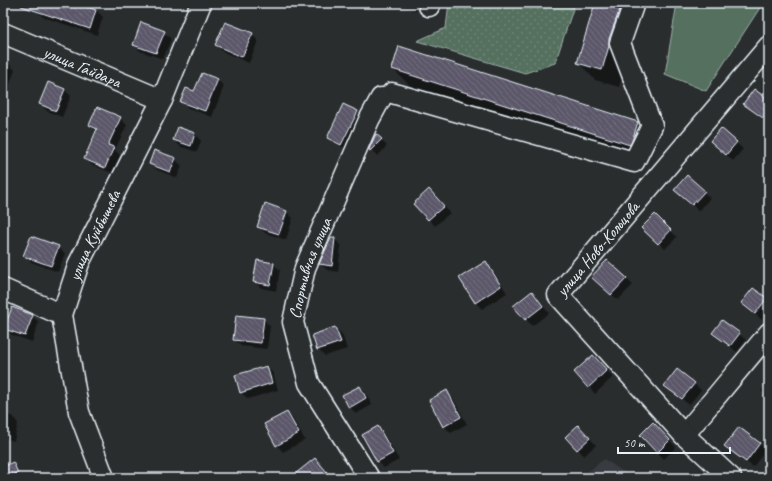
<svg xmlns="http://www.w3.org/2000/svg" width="772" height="481" viewBox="0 0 772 481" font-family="Caveat,sans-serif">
<defs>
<pattern id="grass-dots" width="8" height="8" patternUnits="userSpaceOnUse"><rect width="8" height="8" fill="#55705e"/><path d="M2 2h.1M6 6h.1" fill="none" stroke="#6d8576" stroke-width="1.8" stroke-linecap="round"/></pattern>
<pattern id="building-back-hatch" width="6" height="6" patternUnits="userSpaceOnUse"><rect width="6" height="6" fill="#5b586a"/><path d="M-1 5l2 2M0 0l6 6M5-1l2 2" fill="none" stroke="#737080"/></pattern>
</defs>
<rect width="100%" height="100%" fill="#2a2d2e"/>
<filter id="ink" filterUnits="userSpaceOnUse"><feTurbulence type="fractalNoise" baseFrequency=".025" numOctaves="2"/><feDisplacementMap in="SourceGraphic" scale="8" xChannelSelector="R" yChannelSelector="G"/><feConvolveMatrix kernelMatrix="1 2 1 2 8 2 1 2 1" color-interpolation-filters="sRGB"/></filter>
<g filter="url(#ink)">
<path fill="#393a40" d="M604,459l29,19h-53z"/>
<path fill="url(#grass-dots)" stroke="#9eb0ab" d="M449,3h126l-20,60 -30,10 -108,-32 29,-13z"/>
<path fill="#55705e" stroke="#9eb0ab" d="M677,3h86l-57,88 -41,-17z"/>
<path fill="#0007" d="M38,3h36l22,7 7,7 -6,18 -54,-18 -7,-7z
M394,3h25l-3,8z
M596,3h48l-18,54v7l-7,23 -24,-7 -17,-18z
M164,32l7,7 -8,20 -23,-8 -6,-7z
M252,34l6,7 -9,22 -26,-11 -7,-7z
M3,61l6,3 6,6 -8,22 -4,-1z
M393,69l244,54 17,17 -7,21 -237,-75z
M217,80l7,6 -12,31 -24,-9 -7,-7z
M64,89l7,7 -9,21 -15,-6 -7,-7z
M769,101v22l-25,-19z
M357,112l3,3 -16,33 -13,-7 -3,-3z
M120,118l7,7 -12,25 5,5 -8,18 -20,-8 -7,-7 11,-27 -6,-6z
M721,130l22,19 -10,12 -22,-20z
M195,134l6,7 -4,11 -16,-5 -7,-7z
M376,135l11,11 -9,10 -8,-7z
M175,159l7,7 -5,12 -20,-8 -7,-6z
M704,192l6,6 -11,13 -17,-15z
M436,197l14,16 -15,13 -21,-22z
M287,212l6,6 -7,22 -21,-7 -7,-7z
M655,215l22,22 -12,12 -22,-21z
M335,239l6,7 -3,26 -11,-2 -7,-6z
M58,247l7,7 -7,18 -27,-10 -6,-6z
M485,263l7,6 15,24 -25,16 -7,-7z
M273,264l7,6 -4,21 -15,-3 -7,-7z
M626,278l7,7 -15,15 -19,-17z
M753,289l16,13v9l-7,9 -20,-17z
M531,292l18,21 -17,13 -17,-20z
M32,316l7,6 -7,20 -20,-7 -7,-6z
M263,319l7,7 -3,23 -26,-3 -7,-7z
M335,328l7,6 5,15 -22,7 -7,-7z
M714,333l25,1 7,6 -9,12z
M600,363l13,14 -18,17 -6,-7z
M267,367l6,6 5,17 -30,9 -7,-7z
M769,380v19l-8,-8z
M694,384l7,6 -12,15 -23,-20z
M360,387l6,6 6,12 -16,9 -6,-7z
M447,392l6,6 14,26 -16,9 -7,-7z
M287,413l6,6 12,21 -22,12 -6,-7z
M3,414l9,2 6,7 -4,18 -11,-3z
M653,424l23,23 -12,12 -23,-24z
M378,427l6,7 15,26 -15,8 -7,-6 -14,-27z
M585,433l11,12 -12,11 -6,-7z
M759,443l7,7 -13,17 -27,-21z
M12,464l8,12 -17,2v-10z"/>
<path fill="url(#building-back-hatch)" stroke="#e8f1f8" d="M21,3h55l20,7 -6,19 -69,-23z
M595,3h27l-13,36v7l-7,24 -25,-7z
M141,22l24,9 -9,22 -23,-8z
M225,22l28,11 -11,24 -27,-12z
M399,46l239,76 -6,19 -2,4 -238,-76z
M202,73l16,6 -13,32 -25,-9 6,-14 8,3z
M48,82l17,7 -9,22 -17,-7z
M754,89l15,11v10l-6,8 -20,-14z
M343,104l15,7 -17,34 -14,-7z
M97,107l24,10 -13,28 6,2 -9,21 -21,-9 13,-30 -8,-4z
M178,127l17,6 -4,13 -18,-6z
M721,128l16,14 -11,13 -16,-14z
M376,134l6,5 -12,12 -1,-2z
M154,150l22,8 -6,14 -21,-8z
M687,175l18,16 -13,14 -18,-15z
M429,189l15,17 -16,14 -15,-16z
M265,203l22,8 -8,23 -22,-7z
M655,214l16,16 -13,14 -17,-16z
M31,236l28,10 -8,20 -28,-10z
M331,238h4l-3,28 -13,-2z
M257,260l17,3 -4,22 -17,-3z
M607,260l20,18 -16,17 -20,-18z
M486,261l15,25 -26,17 -16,-25z
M753,288l14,10 -12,16 -14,-11z
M532,291l11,15 -18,14 -12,-14z
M12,307l21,8 -8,21 -21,-7z
M236,315l28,3 -3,25 -28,-3z
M722,320l18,13 -10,13 -18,-13z
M335,327l6,15 -24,8 -5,-15z
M593,355l14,15 -19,18 -14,-16z
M267,366l5,17 -32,10 -5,-18z
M677,369l18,14 -13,16 -18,-13z
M360,386l6,12 -17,10 -7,-13z
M447,390l14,27 -18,10 -14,-27z
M287,412l12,21 -23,13 -12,-22z
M653,422l17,18 -13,13 -17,-18z
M578,425l12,13 -13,12 -12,-13z
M378,426l15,27 -16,9 -15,-27z
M739,427l21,16 -14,19 -22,-16z
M315,458l17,20h-42z
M13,462l5,11 -15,5v-11z"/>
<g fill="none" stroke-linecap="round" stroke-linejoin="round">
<g stroke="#e8f1f8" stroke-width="23">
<g id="minor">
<path d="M429,6l1,-3"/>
<path id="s1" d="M3,33l159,67"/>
<path d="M392,93l242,69 18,-36 -32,-83 14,-40"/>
<path d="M3,289l59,26"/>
<path d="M684,435l85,-102"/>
<path id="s2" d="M104,478l-25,-66 -17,-97 17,-52 83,-163 39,-97"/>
<path id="s3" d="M369,478l-60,-95 -16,-61 12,-54 64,-148 12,-22"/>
<path id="s4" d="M731,478l-47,-43 -126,-140 211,-249"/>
</g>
</g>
<use href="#minor" stroke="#2a2d2e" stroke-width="20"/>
</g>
</g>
<g text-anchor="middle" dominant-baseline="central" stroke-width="4" stroke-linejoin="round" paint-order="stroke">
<g font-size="17" fill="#e8f1f8" stroke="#2a2d2e">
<text stroke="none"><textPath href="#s1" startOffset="86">улица Гайдара</textPath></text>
<text stroke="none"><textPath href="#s2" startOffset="255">улица Куйбышева</textPath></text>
<text stroke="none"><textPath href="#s4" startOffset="313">улица Ново-Кольцова</textPath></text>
<text stroke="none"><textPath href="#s3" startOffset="232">Спортивная улица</textPath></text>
</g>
</g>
<rect width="772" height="481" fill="none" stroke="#2a2d2e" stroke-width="16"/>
<rect x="8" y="8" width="756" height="465" fill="none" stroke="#e8f1f8" stroke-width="1.5" filter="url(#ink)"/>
<path d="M618 447v6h112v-6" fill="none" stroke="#e8f1f8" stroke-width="2"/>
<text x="624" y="447" font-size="12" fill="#e8f1f8" stroke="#2a2d2e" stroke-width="3" paint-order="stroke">50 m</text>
</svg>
